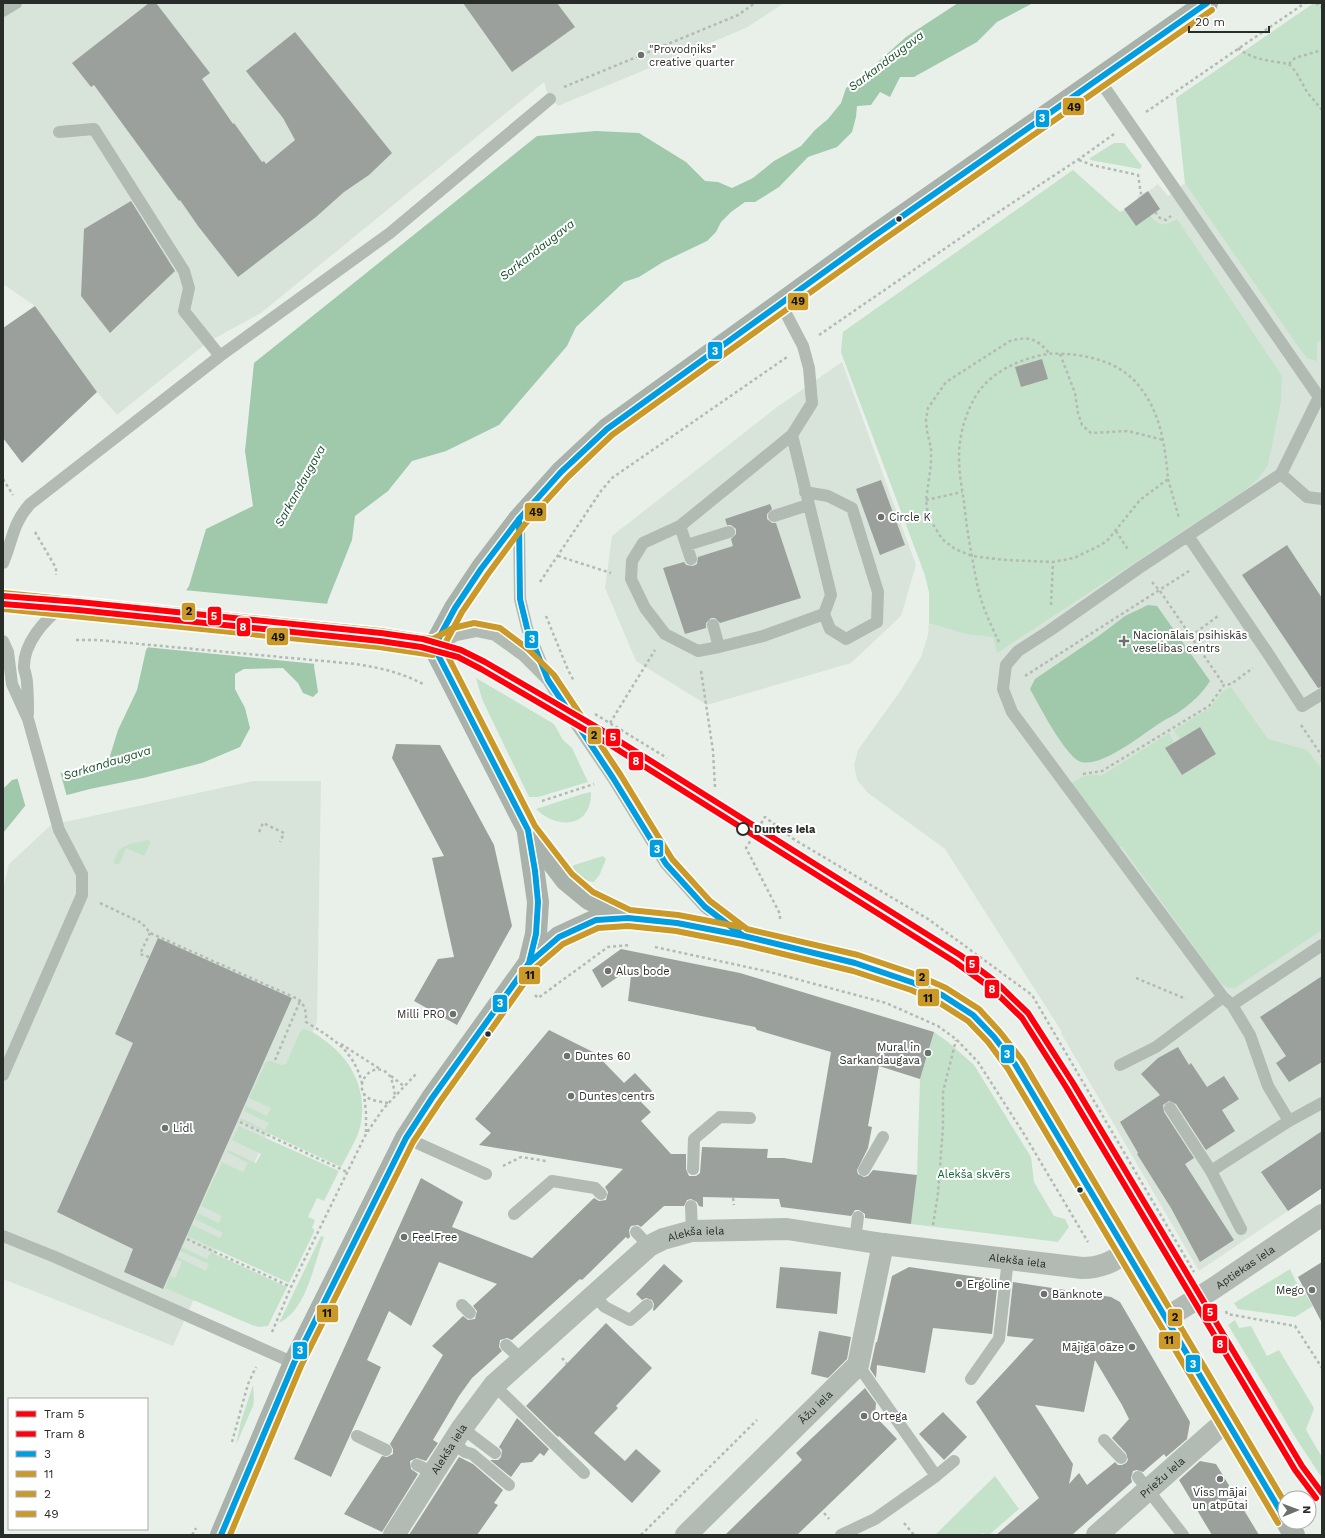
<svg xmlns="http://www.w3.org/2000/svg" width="1325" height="1538" viewBox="0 0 1325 1538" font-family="'Work Sans',sans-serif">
<rect width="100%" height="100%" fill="#e9f0ea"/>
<path fill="#d8e4da" d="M3,3h781l-38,25 -188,78 -11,-14 -3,-10 -283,231 -53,29 -91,73 -20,-23 -62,-86 -32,-22z
M1314,3h8v1185l-123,83 -138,-238 1,-1 -117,-183 -77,-56 -11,-13 -3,-15 4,-15 43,-60 20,-33 7,-22 2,-27 -1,-16 -4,-17 -84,-223 2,-20 230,-162 48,43 17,-14 -1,-2 4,-3 4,-2 1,1 12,-9 10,12 17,-13 -9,-85z
M842,362l74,203 -15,51 -50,47 -144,42 -71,-44 -31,-73 7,-52 165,-129z
M253,781h68l-4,241 -144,324 -170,-67v-389l6,-26 42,-39z"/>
<path fill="#c4e2ca" d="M1314,3h8v338l-5,1v19l-10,-3 -7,-9 -115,-166 -9,-85z
M1114,143h10l18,23 -2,3 -50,-9v-2z
M1073,170l47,42 4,-2 12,16 14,-10c10,11 15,10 27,3l105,157 -1,25 -13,64 -10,14 -14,12 -247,162 -4,-16 -27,-3 -37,-11v-31l-4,-17 -84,-223 2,-20z
M476,678l78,46 9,16 9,8 16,34 -50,15h-9l-47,-98z
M1231,687l37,52 39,11 15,19v161l-87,58c-8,1 -11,-2 -17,-8l-96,-133h-4l-46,-64c8,-6 19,-11 29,-7l68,-43 5,9 -8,6 16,27 34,-21 -16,-27 -21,12 -5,-9 37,-23 11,-15z
M591,792c1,36 -34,38 -55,17l46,-15z
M148,840l3,2 -7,14 -18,-8 -6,15 -4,2 -2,-2c0,-4 1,-5 3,-9 6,-11 19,-11 31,-14z
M603,856l3,3 -6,15 -6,8c-9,0 -16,-8 -22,-15l2,-2z
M304,1029c10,2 22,12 30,19 24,21 35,55 24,86 -5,11 -11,22 -17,33l-101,-47 1,-2 24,12 4,-7 -25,-12 2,-5 21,10 4,-8 -22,-10 17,-36 5,-1 11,4 4,-1 14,-32z
M934,1032l14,10 26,23 57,92 3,25 20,34 11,3 4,8 -11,15 -147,-18 6,-49 3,-96z
M239,1126l100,45 -15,30 -7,-3 -9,19 7,3 -3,8 2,1v3l-25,51 -102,-47 5,-11 28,13 3,-5 -28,-14 3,-6 21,10 3,-7 -21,-10 21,-44 21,10 5,-9 -21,-11 1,-2 28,13 5,-9 -29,-14z
M321,1236l3,1c-10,26 -17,73 -45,86z
M182,1247l25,12 4,-7 76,35 -19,39 -9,1 -7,-2 -87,-37 5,-12 5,2 7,-16 -6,-3 1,-2 29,14 3,-7 -29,-13z
M1290,1269l6,13 2,1 -1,1h2v2l1,-1 13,21 -18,11 -57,-8 -4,-6z
M1235,1320l4,8 12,-2 16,30 12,-6 35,58c-2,8 -6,14 -8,22l16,27v21l-25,-38 -69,-115z
M253,1385l1,15 -1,6 -17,39 5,-24z
M995,1476l24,33 -30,26h-4l-2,-2 -3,2h-45z"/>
<path fill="#a0c8aa" d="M958,3h75l-36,19 -20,20 -63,35h-14l-10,20 -10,-5 -9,13 -14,1 -1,11 -4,15 -15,15 -29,10 -29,30 -24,15h-10l-14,10 -10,10 -5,10 -9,9 -44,21 -24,15 -15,5 -48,45 -9,19 -68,79 -53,26 -34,10 -24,30 -33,25 -3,24 -24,60 -14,66 4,26 -5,5 -10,-4 -5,-10 -15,-15 -39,1 -9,5v15l10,19 5,20 -10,19 -38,16 -59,15 -53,11 -65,17 -22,27v-44l9,-9 32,-8 41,2 14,-5 10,-10 9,-29 19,-40 9,-40 43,-64 17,-57 47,-23 -8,-55 9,-88 283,-227 59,-5 43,2 47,29 19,19 13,1 14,6 21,-10 21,-17 27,-15 14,-16 13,-11 13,-16 5,-15 14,-10 46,-41z
M1148,605l9,1 53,75c-7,11 -16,20 -27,28 -7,6 -16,9 -23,14 -16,10 -64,50 -83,37 -16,-12 -37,-53 -47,-71l5,-10 65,-44 25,-19z"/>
<path fill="#e9f0ea" d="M184,590l145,14 -13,60 -171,-17z
M44,770l16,1 7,26 -41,11 -9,-31z"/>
<path fill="#9ba09c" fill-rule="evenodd" d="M149,3h7l54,70 -8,6 31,45 1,-1 28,39 2,-1 2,3 29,-24 -12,-22 -37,-47 49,-39 97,121 -23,22 -25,17 -28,25 -78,60 -40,-51 -18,-26 -1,1 -85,-116 -3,2 -19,-24z
M463,3h94l18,24 -63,45z
M1148,191l12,18 -24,17 -12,-17z
M131,201l44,70 -65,62 -29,-37 3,-67z
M35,306l62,86 -75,71 -19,-25v-110z
M1042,359l6,20 -27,8 -6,-20z
M881,480l24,65 -25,10 -24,-66z
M770,504l2,5 -5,5v5l5,4h4l25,75 -81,25 -5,-5h-4l-5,5v5l-21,6 -22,-66 21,-6 2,3 7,1 4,-2 1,-7 35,-11 -2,-7 5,-5v-5l-5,-4h-4l-2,-6z
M1287,545l35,53v89l-4,1 -76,-113z
M1200,727l16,27 -34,21 -17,-27z
M396,744l44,1 54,100 18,81 -55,99 -43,-24 24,-42 16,-2 -22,-99 12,-2 -52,-98z
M158,938l134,60 -129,291 -39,-17 9,-23 -76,-37 76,-169 -18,-9z
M621,949l119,24 194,59 -14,47 -41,-13 -11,60 4,1 -4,21 -11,22 1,4 6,3 4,-1 5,-6 44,5 -6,49 -46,-6v-4l-6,-4h-4l-4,6 -70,-9 -2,-8 -76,-2v10l-4,-1 -2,-4 -6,-3 -4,1 -3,6h-20l-23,21 -3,-2 -7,1 -2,4 1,7 -2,2 -2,-2 -44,43 -2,-1 -68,61 -5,-2 -7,2 -1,7 3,4 -30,27 -13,18 -26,44 5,3 -12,18 -9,-3 -7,3 1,8 7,5 -36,58 -38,-18 38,-58 5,1 6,-3v-5l-3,-5 53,-89 -11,-9 31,-30 5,4 7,-1 2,-8 -4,-5 24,-22 -58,-22 -28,64 -22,-15 -22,49 14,7 -50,110 -37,-18 127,-281 42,24 -11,25 80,31 62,-60 5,3 7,-1 2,-8 -3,-5 18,-18 -144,-24 12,-12 -16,-14 74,-89 46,23 29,30 11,-10 17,18 -11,11 10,10 -10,9 30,33h15v15l3,7h7l4,-3 2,-26 66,2 -1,9h17l28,5 19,-111 -74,-22 -2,-3 -127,-26 4,-34 -30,21 -10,-18z
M1322,976v86l-33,20 -13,-19 10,-7 -26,-39z
M1178,1047l11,18 2,-2 16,24 17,-11 15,23 -17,11 13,21 -29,19 -30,-46 -7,-3 -6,4 1,7 30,46 -9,6 49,76 -34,22 -29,-54 -34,-54 1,-1 -18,-31 40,-27 -19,-21 17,-16z
M1322,1131v57l-34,23 -27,-39z
M1322,1262v61l-24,-46z
M664,1264l19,17 -29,30 -1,-1 1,-6 -2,-4 -6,-2 -4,2 -6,-6z
M780,1267l61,5 -4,42 -61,-6z
M909,1267l89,13 -6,54 -59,-6 -8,45 -48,-8 -1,13 -6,-9 6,-27h1l15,-66z
M1013,1282l98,15 9,5 70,120 -3,17 -21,18 -2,-3 -21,18 -6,-2 -4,1 -2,7 1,4 -60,53h-76l43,-37 -63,-96 58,-63 -27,-3zM1095,1360l27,45 7,14 -17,19 14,15 2,7 -2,3 -4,2h-4l-3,-3 -28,23 -8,-12 -10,11 4,-20 -38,-59 49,7z
M606,1323l46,45 -36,38 2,2 -24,25 31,28 11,-12 25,22 -29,32 -73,-67 -1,1 -32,-31z
M819,1331l32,6 -4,22 -19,19 -17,-4z
M865,1388l11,15 -1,13 22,23 -100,96h-72l77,-75 -6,-7z
M943,1412l24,25 -23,23 -25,-26z
M517,1418l32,31 -5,7 -4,-3 -8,9 -11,1 -10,14 -21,-17h8l3,-3 1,-7 -3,-3z
M459,1457l14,7 30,26 -9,13 4,2 -21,30h-68z
M1200,1461l16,3 43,71h-47l-33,-55z"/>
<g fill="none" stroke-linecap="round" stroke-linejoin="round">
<path stroke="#b3bab4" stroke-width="2.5" stroke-dasharray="3 3" stroke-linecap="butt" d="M1316,3l6,5
M1238,48c14,12 34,13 51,16l6,-6 27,-8
M1289,64l7,8 11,20 15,18
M564,87l174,-72 17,-12
M1146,112l159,-109
M1079,160l13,5 46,10 3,19
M1155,212l5,6 6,2 5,-4
M819,335l169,-116 91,-60 35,-25
M1060,354l15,39 3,20 4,12 9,8 37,-2 35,9
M3,479l10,16
M1168,479l11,39
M926,500l36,-8
M1116,531l13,20
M35,532l21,36v7
M558,556l53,17
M540,582l61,-91 11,-13 175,-121
M1152,582l8,9 64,94
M1051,605l2,-43
M546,616l22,54 6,11
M1191,636l27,-20
M76,640h21l259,24c25,4 47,9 69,21
M999,642c-7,-15 -15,-31 -19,-47 -3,-9 -4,-18 -6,-27 -4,-22 -8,-44 -10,-66 -3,-19 -7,-40 -4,-60 2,-16 8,-34 17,-48 15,-23 45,-36 71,-40 6,-1 13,0 19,0 26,2 55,10 72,32 22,27 26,60 29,93l-28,21 -33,41 -10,6 -23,11 -21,4 -48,-2 -33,-4 -17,-7 -13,-10 -14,-23 -2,-16 5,-35v-17l-4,-17 -1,-12 2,-11 18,-26 64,-41c19,-5 26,-3 39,12
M701,671l12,80 2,36
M1025,676l164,-105
M595,714l72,44
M610,723l45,-73
M1301,725l21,31
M1083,774l19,-3 107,-65 15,-21 7,-1 22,-16
M542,801l52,-17
M259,832l4,-9 21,10 -4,9
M100,903l42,20 8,10 7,3 141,63c8,7 8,13 8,23 27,17 47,27 56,61
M780,919v-5l-34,-66 19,-31 30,23 133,79 104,76 162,277
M655,947l115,25 116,31 52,23 18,13 22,23 46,72 64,108
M149,957l-9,-3 10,-21
M1136,978l50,21
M535,995l3,3 70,-51 23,-2
M341,1044l39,25
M275,1060l25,-59
M391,1076l14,11
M364,1093l2,20v21
M388,1103c-6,-1 -13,-2 -18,-4 -21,-11 3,-42 19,-24 4,5 5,15 6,21
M240,1122l107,50
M503,1166l18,-9 25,4
M733,1198l1,7
M933,1225l5,-32 5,-66v-35l13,-52
M187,1239l104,48
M1226,1311l1,3 68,12 27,42
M272,1332l19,-45 75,-153 17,-25 33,-35
M562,1358l5,6
M232,1442l16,-58 8,-17
M824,1513l5,6
M904,1523l10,12
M192,1535l4,-7
M641,1535l116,-115"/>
<path stroke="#b1bab3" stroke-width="12" d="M3,11l13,-8
M1098,78l221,319
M59,132l35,-3 90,142 5,17 -5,23 36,45
M1281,474l26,23 15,2
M805,492l23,4 24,12 26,84 -1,30 -31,17 -16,-10 -6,-15
M774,516l34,-11
M519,522l1,77 7,29 19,47
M680,526l-37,17 -11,18 -1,18 14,29 20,26 33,17 21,-4
M1188,536l81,119 33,51 20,-12
M687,545l42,-13
M691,559l-11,-33 112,-91 20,-32 -3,-35 -6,-22 -22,-42
M3,563c10,-23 9,-39 27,-59l190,-148 170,-123 160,-134
M713,625l6,22 44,-11 61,-22 7,-19 -39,-160
M3,641l5,11 4,32 16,35 31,111 23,44v21l-79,180
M438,646l18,-11 20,-4 19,4 28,20 25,25 18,29 47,69 53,86 39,43 32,24
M28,714c0,-10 0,-21 -1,-31 0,-5 -2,-10 -3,-15 -1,-24 20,-48 38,-61
M1232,1005l90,-60
M1120,1065l36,-18 67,-50
M1170,1108l41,63 30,58
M1289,1121l-21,-35 -18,-51 -18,-30 -9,-8 -211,-285 -9,-23 3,-24 12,-14 31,-20 90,-63 142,-94 38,-77
M406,1138l80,36
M693,1169l1,-30 26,-22 30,1
M864,1170l19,-33
M1211,1171l78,-50 33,-18
M691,1206l1,25
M514,1214l38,-33 43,7 6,6
M636,1232l13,14
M3,1236l52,21 239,106
M855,1240l3,-23
M593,1295l12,12 25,13 17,-15
M462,1305l8,8
M506,1345l16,15
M971,1379l28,-40 9,-80
M494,1385l90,88
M462,1428l33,25
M357,1436l29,14
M1104,1440l17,18
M453,1443l12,9 7,2 37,31
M417,1465l17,8
M936,1476l18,-15
M1138,1477l45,58
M841,1535l34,-16 61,-43 -78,-111"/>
<g stroke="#b1bab3" stroke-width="22">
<path id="s1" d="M1166,1318l48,-30 108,-73"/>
<path id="s2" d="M394,1535l68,-107 32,-43 155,-139 14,-7 29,-8 95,-2 96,15 199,24c18,0 31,-6 45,-16"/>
<path id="s3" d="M686,1535l172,-170 25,-121"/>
<path id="s4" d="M1097,1535l130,-115"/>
</g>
<path stroke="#a8b2aa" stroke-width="22" d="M3,601l377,38 54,8
M434,647l21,-39 26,-39 38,-50 42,-47 46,-43 267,-193 333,-233
M434,647l94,183 38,50 23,19 38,18
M528,833l10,69 -2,32 -7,29
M1287,1522l7,13
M221,1535l73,-172 112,-225 26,-40 97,-135 30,-26 37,-17 32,-2 49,5 67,13 111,27 59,20 28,12 31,20 21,22 21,27 270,455"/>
<g stroke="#fff" stroke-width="9">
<path id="bus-1" d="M519,519l1,80 7,29 21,52 65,98 53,86 39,43 37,28
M520,976l9,-13 30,-26 37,-17 32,-2 49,5 67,13 111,27 59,20 28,12 31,20 21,22 21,27 270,455
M221,1535l73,-172 112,-225 26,-40 97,-135 7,-29 2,-32 -3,-31 -7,-41 -94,-183 21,-39 26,-39 38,-50 42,-47 46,-43 267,-193 333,-233"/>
</g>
<g stroke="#fff" stroke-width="9">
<path id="bus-2" d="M230,1535l71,-169 112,-224 26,-39 96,-135 28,-24 35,-16 30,-2 48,5 66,13 111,27 58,19 27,12 30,19 20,21 20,27 270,454"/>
</g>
<g stroke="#fff" stroke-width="9">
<path id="bus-3" d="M4,593l377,38 52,8 20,-11 21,-5 26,5 28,21 26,26 66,99 52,85 38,42 37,28 111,26 59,20 29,13 33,21 21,23 22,28 263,443
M441,643l94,183 37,48 21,18 37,18 48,5 63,12"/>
</g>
<g stroke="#fff" stroke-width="9">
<path id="bus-4" d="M3,609l376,38 54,8
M441,651l21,-39 26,-38 37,-50 42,-46 45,-43 267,-192 333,-233"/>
</g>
<use href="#bus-1" stroke="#009de0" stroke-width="6"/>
<use href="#bus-2" stroke="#cb9927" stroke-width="6"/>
<use href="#bus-3" stroke="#cb9927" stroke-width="6"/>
<use href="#bus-4" stroke="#cb9927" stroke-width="6"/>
<g stroke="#fff" stroke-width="9">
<path id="tram-1" d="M3,596l76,6 302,31 42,6 38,11 24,12 115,67 360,226 36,27 32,31 45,70 229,383 20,27"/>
</g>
<g stroke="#fff" stroke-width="9">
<path id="tram-2" d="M3,604l75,6 302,31 41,6 37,10 23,12 115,67 359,226 36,26 31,30 44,69 229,383 21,28"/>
</g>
<use href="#tram-1" stroke="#ff000c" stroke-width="6"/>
<use href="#tram-2" stroke="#ff000c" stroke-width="6"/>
</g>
<g fill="#6c716d" stroke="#fff" stroke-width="1.5">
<circle cx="641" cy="55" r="4"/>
<circle cx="881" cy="517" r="4"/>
<path d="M1122 635h4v4h4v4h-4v4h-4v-4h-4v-4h4z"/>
<circle cx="608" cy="971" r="4"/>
<circle cx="453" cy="1014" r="4"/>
<circle cx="928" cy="1053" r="4"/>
<circle cx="567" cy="1056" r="4"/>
<circle cx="571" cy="1096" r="4"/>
<circle cx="165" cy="1128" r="4"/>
<circle cx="404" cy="1237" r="4"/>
<circle cx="959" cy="1284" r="4"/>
<circle cx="1312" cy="1290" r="4"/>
<circle cx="1044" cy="1294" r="4"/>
<circle cx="1132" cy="1347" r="4"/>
<circle cx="864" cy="1416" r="4"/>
<circle cx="1220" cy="1479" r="4"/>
</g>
<g fill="#292d29" stroke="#fff" stroke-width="1.5">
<circle cx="899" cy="219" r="3.5"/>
<circle cx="488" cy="1034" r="3.5"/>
<circle cx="1080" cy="1190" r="3.5"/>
</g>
<circle fill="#fff" stroke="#292d29" stroke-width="2" cx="743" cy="829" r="6"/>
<g text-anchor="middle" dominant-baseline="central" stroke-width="4" stroke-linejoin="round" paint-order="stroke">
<g font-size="11" fill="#292d29" stroke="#fff" text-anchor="start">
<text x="649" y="49">"Provodņiks"<tspan x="649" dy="13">creative quarter</tspan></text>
<text x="889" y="517">Circle K</text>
<text x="1133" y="635">Nacionālais psihiskās<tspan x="1133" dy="13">veselības centrs</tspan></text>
<text x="616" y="971">Alus bode</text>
<text x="445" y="1014" text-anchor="end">Milli PRO</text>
<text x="920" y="1047" text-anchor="end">Mural in<tspan x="920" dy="13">Sarkandaugava</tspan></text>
<text x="575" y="1056">Duntes 60</text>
<text x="579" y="1096">Duntes centrs</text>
<text x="173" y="1128">Lidl</text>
<text x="412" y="1237">FeelFree</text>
<text x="967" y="1284">Ergoline</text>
<text x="1304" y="1290" text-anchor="end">Mego</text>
<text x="1052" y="1294">Banknote</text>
<text x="1124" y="1347" text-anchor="end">Mājīgā oāze</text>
<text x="872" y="1416">Ortega</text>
<text x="1220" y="1492" text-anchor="middle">Viss mājai<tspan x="1220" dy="13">un atpūtai</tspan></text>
</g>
<g font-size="11" font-weight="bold" fill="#292d29" stroke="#fff" text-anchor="start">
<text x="754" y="829">Duntes iela</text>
</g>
<g font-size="11" fill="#116532" stroke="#fff">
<text x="974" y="1174">Alekša skvērs</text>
</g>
<g font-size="11" fill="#292d29" stroke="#fff">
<text stroke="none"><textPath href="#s2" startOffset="438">Alekša iela</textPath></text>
<text stroke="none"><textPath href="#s2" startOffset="762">Alekša iela</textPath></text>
<text stroke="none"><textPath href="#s1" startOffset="94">Aptiekas iela</textPath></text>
<text stroke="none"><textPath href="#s3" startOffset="182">Āžu iela</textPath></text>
<text stroke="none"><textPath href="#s2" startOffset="102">Alekša iela</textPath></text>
<text stroke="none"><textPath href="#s4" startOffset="87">Priežu iela</textPath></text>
</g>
<g font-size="12" font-style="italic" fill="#114e27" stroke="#fff">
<text transform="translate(886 61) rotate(-37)">Sarkandaugava</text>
<text transform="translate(537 250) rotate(-38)">Sarkandaugava</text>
<text transform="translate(300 486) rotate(-61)">Sarkandaugava</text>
<text transform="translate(107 763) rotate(-17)">Sarkandaugava</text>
</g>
</g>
<g stroke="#fff" stroke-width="1.5">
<rect x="1062" y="97" width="23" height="19" rx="4" fill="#cb9927"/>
<rect x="1035" y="109" width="15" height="19" rx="4" fill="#009de0"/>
<rect x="787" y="292" width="22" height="19" rx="4" fill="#cb9927"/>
<rect x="707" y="341" width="16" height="19" rx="4" fill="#009de0"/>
<rect x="524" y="502" width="23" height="20" rx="4" fill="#cb9927"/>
<rect x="181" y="602" width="15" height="19" rx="4" fill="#cb9927"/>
<rect x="207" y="606" width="15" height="20" rx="4" fill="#ff000c"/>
<rect x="236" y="617" width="15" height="20" rx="4" fill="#ff000c"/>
<rect x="266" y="627" width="23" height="19" rx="4" fill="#cb9927"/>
<rect x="524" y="630" width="15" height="19" rx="4" fill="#009de0"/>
<rect x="587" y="726" width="15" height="19" rx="4" fill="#cb9927"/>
<rect x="605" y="728" width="16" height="19" rx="4" fill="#ff000c"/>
<rect x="628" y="751" width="16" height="20" rx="4" fill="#ff000c"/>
<rect x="649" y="839" width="15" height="19" rx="4" fill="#009de0"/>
<rect x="965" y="955" width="15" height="19" rx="4" fill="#ff000c"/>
<rect x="518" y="966" width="23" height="19" rx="4" fill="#cb9927"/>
<rect x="915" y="968" width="15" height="19" rx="4" fill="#cb9927"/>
<rect x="984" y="979" width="16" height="20" rx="4" fill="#ff000c"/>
<rect x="917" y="988" width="23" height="19" rx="4" fill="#cb9927"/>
<rect x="492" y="994" width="16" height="19" rx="4" fill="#009de0"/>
<rect x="1000" y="1044" width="15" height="20" rx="4" fill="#009de0"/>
<rect x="1202" y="1303" width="16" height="19" rx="4" fill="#ff000c"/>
<rect x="316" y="1304" width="23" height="19" rx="4" fill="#cb9927"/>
<rect x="1167" y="1308" width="16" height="19" rx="4" fill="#cb9927"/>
<rect x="1158" y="1331" width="23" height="19" rx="4" fill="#cb9927"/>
<rect x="1212" y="1335" width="16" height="19" rx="4" fill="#ff000c"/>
<rect x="292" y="1341" width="16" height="19" rx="4" fill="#009de0"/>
<rect x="1185" y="1354" width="16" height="19" rx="4" fill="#009de0"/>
</g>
<g font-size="11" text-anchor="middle" font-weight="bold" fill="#fff">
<text x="1042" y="122">3</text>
<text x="715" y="355">3</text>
<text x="214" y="620">5</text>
<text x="243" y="631">8</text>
<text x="532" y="643">3</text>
<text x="613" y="741">5</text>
<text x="636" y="765">8</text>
<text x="657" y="853">3</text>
<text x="972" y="968">5</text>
<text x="992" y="993">8</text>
<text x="500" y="1007">3</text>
<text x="1007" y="1058">3</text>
<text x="1210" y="1316">5</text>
<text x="1220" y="1348">8</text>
<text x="300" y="1354">3</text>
<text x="1193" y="1368">3</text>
</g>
<g font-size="11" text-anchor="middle" font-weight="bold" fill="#111">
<text x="1074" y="111">49</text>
<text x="798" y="305">49</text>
<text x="536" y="516">49</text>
<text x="189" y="615">2</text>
<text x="278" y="641">49</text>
<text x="594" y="739">2</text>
<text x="530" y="979">11</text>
<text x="922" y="981">2</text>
<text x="928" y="1002">11</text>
<text x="327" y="1317">11</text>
<text x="1175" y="1321">2</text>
<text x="1169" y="1344">11</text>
</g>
<rect width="1325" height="1538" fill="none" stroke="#292d29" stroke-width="8"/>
<rect x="8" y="1398" width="140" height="132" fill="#ffffff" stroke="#a9aba9"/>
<rect x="16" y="1411" width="20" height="6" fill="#ff000c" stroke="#a9aba9"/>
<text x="44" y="1418" font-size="12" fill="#292d29">Tram 5</text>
<rect x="16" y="1431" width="20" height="6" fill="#ff000c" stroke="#a9aba9"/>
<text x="44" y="1438" font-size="12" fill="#292d29">Tram 8</text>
<rect x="16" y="1451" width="20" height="6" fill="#009de0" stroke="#a9aba9"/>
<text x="44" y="1458" font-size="12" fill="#292d29">3</text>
<rect x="16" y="1471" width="20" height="6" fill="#cb9927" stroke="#a9aba9"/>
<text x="44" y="1478" font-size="12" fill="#292d29">11</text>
<rect x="16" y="1491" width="20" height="6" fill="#cb9927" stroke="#a9aba9"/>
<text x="44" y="1498" font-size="12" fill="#292d29">2</text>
<rect x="16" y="1511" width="20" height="6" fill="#cb9927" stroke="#a9aba9"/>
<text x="44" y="1518" font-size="12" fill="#292d29">49</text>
<g transform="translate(1297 1510) rotate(89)"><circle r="19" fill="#ffffff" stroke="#a9aba9"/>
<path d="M0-3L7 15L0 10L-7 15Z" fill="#6c716d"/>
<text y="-6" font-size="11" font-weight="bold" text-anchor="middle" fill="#292d29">N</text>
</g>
<path d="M1189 26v6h80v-6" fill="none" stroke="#292d29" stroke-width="2"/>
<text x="1195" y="26" font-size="12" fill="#292d29" stroke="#ffffff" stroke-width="3" paint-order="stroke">20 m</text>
</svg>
